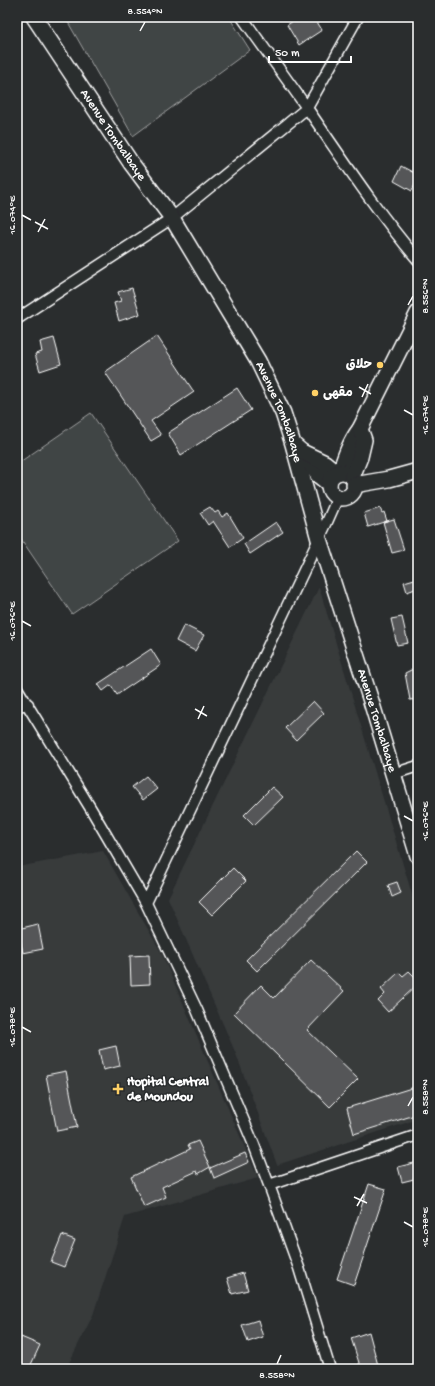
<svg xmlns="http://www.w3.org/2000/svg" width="435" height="1386" viewBox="0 0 435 1386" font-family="'Gochi Hand','Playpen Sans Arabic',sans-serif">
<rect width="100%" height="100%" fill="#2a2d2e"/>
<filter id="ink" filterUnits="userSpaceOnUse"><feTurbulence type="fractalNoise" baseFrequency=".025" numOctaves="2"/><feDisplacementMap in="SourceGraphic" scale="8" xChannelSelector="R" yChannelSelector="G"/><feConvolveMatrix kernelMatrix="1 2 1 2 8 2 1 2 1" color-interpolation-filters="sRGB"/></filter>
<g filter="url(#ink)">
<path fill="#373a3b" d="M319,587l99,327v205l-141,46 -41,-111 -68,-156z
M103,851l58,101 97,226 -133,39 -32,98 -27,54h-49v-502z"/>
<path fill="#414445" stroke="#a0a2a2" d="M65,17h164l21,33 -117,86z
M91,413l87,128 -106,73 -55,-81v-69z"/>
<path fill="#555758" stroke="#fff" d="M299,17h15l8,13 -23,15 -12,-20z
M401,166l17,9v3l-6,13 -18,-10z
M132,288l8,26 -21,7 -5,-18 7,-2 -3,-9z
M157,336l37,56 -43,29 10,14 -10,6 -46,-69z
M54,338l7,26 -21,7 -5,-17 7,-2 -2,-10z
M237,388l14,22 -70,45 -13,-22z
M210,507l5,6 3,-2 4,6 6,-4 15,25 -13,9 -17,-26 -5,4 -8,-12z
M380,508l2,5 2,-1 3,9 -19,6 -4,-14z
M394,519l10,31 -12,3 -9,-31z
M276,522l7,10 -33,22 -6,-10z
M418,578v10l-11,4 -3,-10z
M402,617l6,26 -11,2 -6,-26z
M184,625l20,10 -9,16 -19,-10z
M151,649l10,16 -37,25 -7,5 -6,-10 -8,6 -5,-7z
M415,668l3,8v23l-8,1 -5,-27z
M313,701l11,12 -28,27 -11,-12z
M146,776l11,13 -14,11 -11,-13z
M272,787l11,10 -29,28 -10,-10z
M356,851l11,11 -110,109 -11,-11z
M233,868l13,13 -34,34 -13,-13z
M397,882l4,11 -9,4 -4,-12z
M38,924l5,25 -20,4 -5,-24z
M149,955l1,29 -19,1 -1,-29z
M311,960l33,31 -37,39 51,49 -28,28 -96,-94 27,-28 13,13z
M409,971l9,9v4l-30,28 -10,-11 7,-7 -4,-5 18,-17 4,4z
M116,1046l4,20 -17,4 -4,-20z
M66,1071l11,56 -20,4 -11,-56z
M418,1086v28l-64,20 -7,-26z
M198,1141l12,26 -12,7 -1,-3 -35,16 4,10 -22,10 -13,-30 59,-28 -2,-4z
M245,1153l4,9 -35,16 -4,-10z
M418,1162v16l-16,4 -4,-15z
M369,1184l17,5 -32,96 -17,-6z
M62,1235l13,5 -11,27 -13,-5z
M243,1273l5,17 -16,4 -5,-16z
M258,1320l5,17 -15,5 -6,-17z
M369,1332l10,37h-18l-10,-31z
M21,1337l19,8 -11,24h-12v-24z"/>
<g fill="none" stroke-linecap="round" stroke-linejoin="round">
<g stroke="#fff" stroke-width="13">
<path id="street" d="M242,17c22,31 44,61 65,91 36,52 70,104 111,152
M17,319l155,-101 135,-110 51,-91
M17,688l74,121 55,94 51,107 57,135 15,40 30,83 31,101
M17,706l11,-2
M393,774l25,-8
M146,903l181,-381 11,-25
M269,1185l149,-50"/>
</g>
<g stroke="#fff" stroke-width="18">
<g id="secondary">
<path id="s1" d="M34,17l97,146 41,55 86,143 25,52 10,31 26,95 52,162 47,155"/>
<path d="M295,446l8,7 15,22 11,9"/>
<path d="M304,453l21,10 12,10"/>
<path d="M340,472c5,-15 10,-30 20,-43l58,-116"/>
<circle cx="342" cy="485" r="13"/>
<path d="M352,477l8,-20 4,-17 -4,-11"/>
<path d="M354,485l35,-6 29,-8"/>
</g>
</g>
<use href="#street" stroke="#2a2d2e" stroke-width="10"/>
<use href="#secondary" stroke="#2a2d2e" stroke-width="15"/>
</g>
</g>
<path fill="none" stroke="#fff" stroke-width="1.5" d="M140,31l5,-9M22,215l9,5M35,222l13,7M38,232l7,-13M408,305l5,-9M359,387l12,7M362,397l6,-13M404,410l9,5M22,621l9,5M195,709l12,7M198,719l6,-13M404,816l9,5M22,1027l9,5M408,1106l5,-9M354,1197l13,6M357,1206l7,-12M404,1222l9,5M277,1364l4,-9"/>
<g fill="#ffd166" stroke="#2a2d2e" stroke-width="1.5">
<circle cx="380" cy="365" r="4"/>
<circle cx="315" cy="393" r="4"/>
<path d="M116 1083h4v4h4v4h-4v4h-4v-4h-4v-4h4z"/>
</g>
<g text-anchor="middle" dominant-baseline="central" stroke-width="3" stroke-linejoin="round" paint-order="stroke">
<g font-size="13" fill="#fff" stroke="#2a2d2e">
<text stroke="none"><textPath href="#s1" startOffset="142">Avenue Tombalbaye</textPath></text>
<text stroke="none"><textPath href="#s1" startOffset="466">Avenue Tombalbaye</textPath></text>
<text stroke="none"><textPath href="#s1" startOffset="790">Avenue Tombalbaye</textPath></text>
</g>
<g font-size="13" font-weight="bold" fill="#fff" stroke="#2a2d2e" text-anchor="start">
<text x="372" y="365" text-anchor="end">حلاق</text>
<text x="323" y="393">مقهى</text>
<text x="127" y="1082">Hopital Central<tspan x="127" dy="15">de Moundou</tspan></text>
</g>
</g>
<rect width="435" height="1386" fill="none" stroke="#2a2d2e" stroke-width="44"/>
<path d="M269 56v6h82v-6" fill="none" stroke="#ffffff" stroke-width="2"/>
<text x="275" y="56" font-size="12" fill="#ffffff" stroke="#2a2d2e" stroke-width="3" paint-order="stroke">50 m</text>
<rect x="22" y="22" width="391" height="1342" fill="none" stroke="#fff" stroke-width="1.5"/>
<g font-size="10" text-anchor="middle" fill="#fff">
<text x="145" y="14">8.554°N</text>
<text transform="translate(11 215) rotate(-90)" y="4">16.074°E</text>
<text transform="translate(424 296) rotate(-90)" y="4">8.556°N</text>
<text transform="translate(424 415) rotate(-90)" y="4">16.074°E</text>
<text transform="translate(11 621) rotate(-90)" y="4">16.076°E</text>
<text transform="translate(424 821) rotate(-90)" y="4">16.076°E</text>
<text transform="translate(11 1027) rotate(-90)" y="4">16.078°E</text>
<text transform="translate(424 1097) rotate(-90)" y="4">8.558°N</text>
<text transform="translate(424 1227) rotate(-90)" y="4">16.078°E</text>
<text x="277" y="1378">8.558°N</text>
</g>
</svg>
